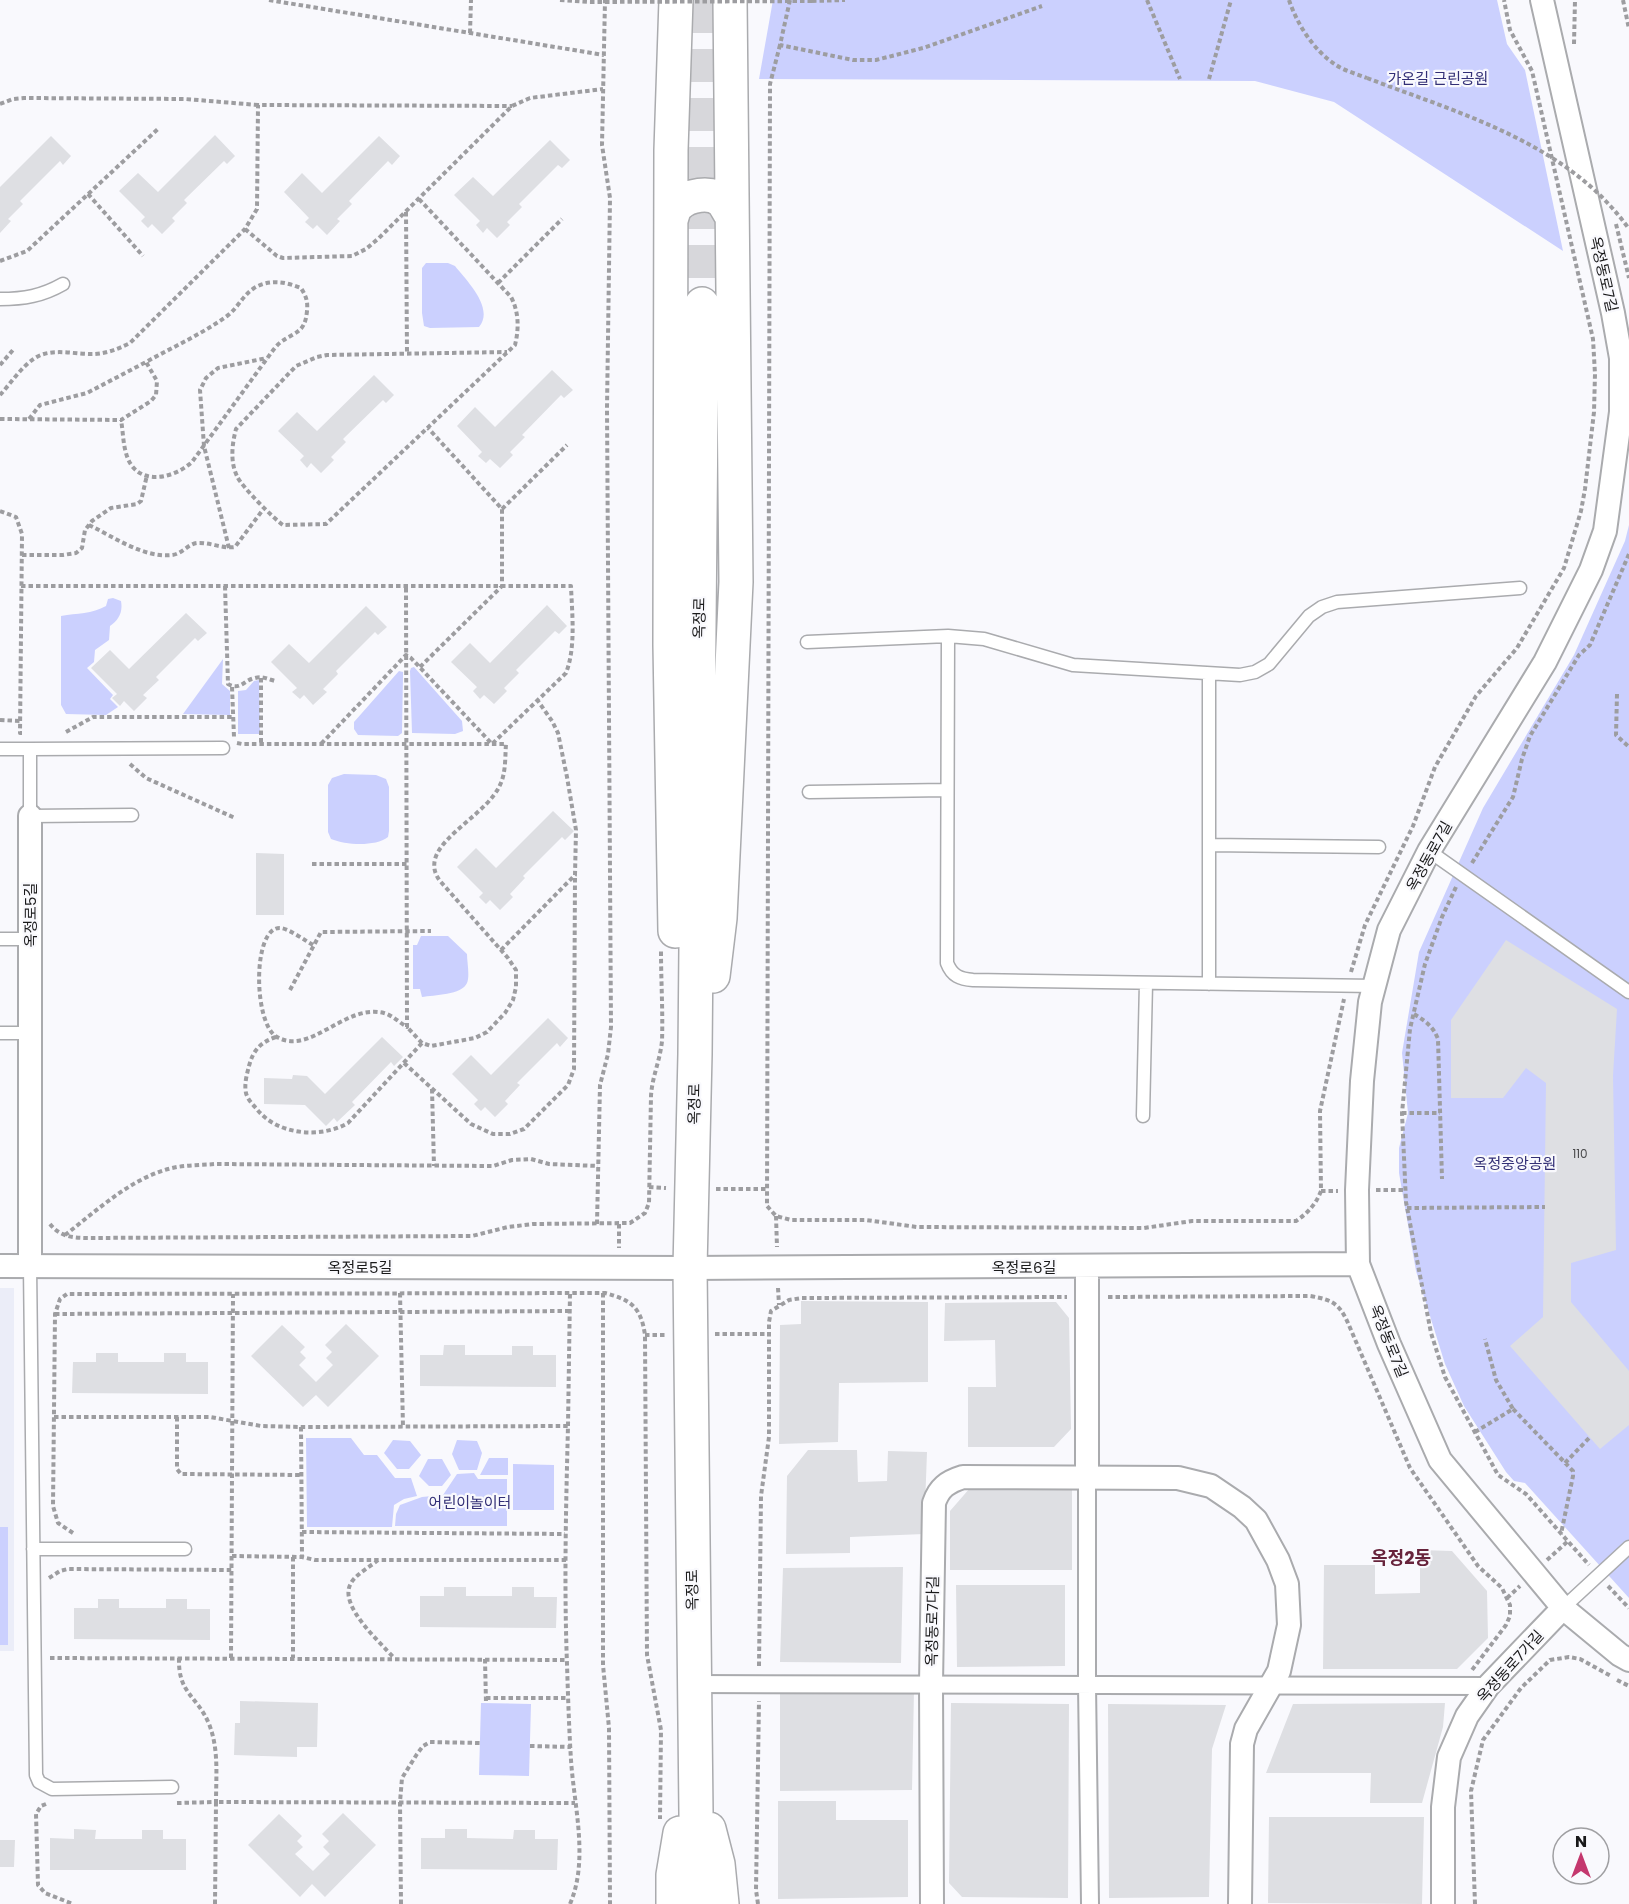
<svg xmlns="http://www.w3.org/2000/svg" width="1629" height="1904" viewBox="0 0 1629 1904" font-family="Poppins,'Noto Sans KR',sans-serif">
<rect width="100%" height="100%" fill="#f9f9fd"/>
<path fill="#ebedf8" d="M0,1288h14v363h-14z"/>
<path fill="#cbd0fe" d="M773,0h724l10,44 18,26 38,181 -229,-149 -79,-21 -496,-2z
M426,263h22l7,3c11,14 40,42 24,61l-49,1 -6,-2 -2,-13v-45z
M1629,525v1073l-104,-115 -11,-2 -8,-9 -42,-66 -19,-42 -29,-93 -17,-98v-25l9,-35 -6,-60 17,-101 64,-144 91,-153 51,-114z
M113,598l8,3c2,11 -2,19 -11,25l-1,14 -14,10 -1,12 -7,6 26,27 -3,4 8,8 -12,8 -40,-1 -5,-9v-89c16,-3 31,-2 45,-10l2,-7z
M223,659l-1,25 8,7v24l-47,-1z
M414,667l48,54 1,10 -8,3 -43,-1 -2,-62 1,-3z
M399,671l4,1v3l-1,58 -4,3 -40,-1 -4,-6v-7z
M259,680l1,54h-22v-43l8,-1 8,-9z
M344,774l32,1 10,4 3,8v44l-1,6c-13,10 -42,8 -57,2l-3,-7v-47l4,-7z
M421,936h27l19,18c0,8 3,22 0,29 -5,12 -33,12 -45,14l-2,-8h-7v-44h4z
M306,1438h45l13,17h13l18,23h16l6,18 -13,3 -10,6 -2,22h-85z
M393,1440l17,1 11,14 -12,14h-12l-13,-16z
M457,1440l20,1 5,12 -5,17h-18l-7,-16z
M489,1458h19v17h-28z
M428,1459h14l9,16 -9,11h-13l-10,-10z
M513,1464l41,1v45h-41z
M474,1473l4,6h29v47h-112l1,-12 4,-9 22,-8 21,-2 14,-21z
M0,1527h8v118h-8z
M481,1703l50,1 -2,72 -50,-1z"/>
<path fill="#dedfe3" d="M215,135l20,21 -8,8 -3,-3 -40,39 3,3 -15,15 3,3 -13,13 -10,-10 -4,4 -7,-7 4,-4 -26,-26 19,-18 20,19z
M51,136l20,20 -8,9 -3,-4 -40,40 3,3 -15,15 3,2 -11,12v-46z
M379,136l21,20 -8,9 -4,-4 -39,40 3,3 -15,15 3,2 -13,14 -10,-10 -4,4 -8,-7 4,-4 -25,-26 18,-19 20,20z
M550,140l20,20 -8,8 -4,-3 -39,39 3,3 -15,15 3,3 -13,13 -10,-10 -4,5 -7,-8 4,-4 -26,-26 19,-18 20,19z
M552,370l21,20 -9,8 -3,-3 -39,40 3,2 -15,15 3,3 -13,13 -10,-9 -4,4 -8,-7 4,-4 -25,-26 18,-19 20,20z
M374,375l20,20 -8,8 -3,-3 -40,39 3,3 -15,15 3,3 -13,13 -10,-10 -4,5 -7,-8 4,-4 -26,-25 19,-19 20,19z
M547,605l20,21 -8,8 -4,-3 -39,39 3,3 -15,15 3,3 -13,13 -10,-9 -4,4 -7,-8 4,-4 -26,-25 19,-19 20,20z
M366,606l21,21 -9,8 -3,-3 -39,39 2,3 -15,15 4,3 -14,13 -9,-10 -4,4 -8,-7 5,-4 -26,-26 18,-18 20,19z
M186,613l21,20 -9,8 -3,-3 -39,39 3,3 -16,15 4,3 -13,13 -10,-10 -4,5 -8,-8 5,-4 -26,-26 19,-18 19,19z
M553,811l21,20 -9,9 -3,-3 -39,39 2,2 -15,16 3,3 -13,13 -10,-10 -4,4 -7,-7 4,-4 -26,-26 19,-19 20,20z
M256,853l28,1v61h-28z
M1506,940l111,69 -4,67 3,174 -45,13v39l58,69v54l-29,24 -90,-103 33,-29 3,-234 -20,-15 -23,30h-52v-78z
M548,1018l20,20 -8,9 -3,-4 -40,40 3,2 -15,16 3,3 -13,13 -10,-10 -4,4 -7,-7 4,-4 -26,-26 19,-19 20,20z
M382,1037l21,20 -9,9 -3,-4 -39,40 3,3 -18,17 -3,-4 -8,8 -21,-21 -41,-1v-26l28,1 1,-4 14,1 18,18z
M801,1301l127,1v80l-89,1 -1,59 -59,2 1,-119 21,-1z
M1056,1302l13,16 2,111 -17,18h-86v-60h28l-1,-47 -51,1 1,-38z
M346,1324l33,32 -51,51 -12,-12 -13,12 -52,-51 31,-31 23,22 -5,5 6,6 -7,7 17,17 17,-17 -7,-7 6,-6 -7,-7z
M444,1345h21v10h47v-9h21v9h23v32l-136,-1v-31h23z
M96,1353h22v9h46v-9h22v9h22v32l-136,-1 1,-31h23z
M808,1450h49l1,32 29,-1 1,-30 39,1 -3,82 -74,3v16l-64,1 1,-78z
M1072,1487v83h-122v-59l20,-23z
M1420,1550l32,1 35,40 1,47 -31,31h-134l1,-104h51v29l45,-1z
M903,1567l-2,96 -121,-1 3,-94z
M956,1585h109v81l-108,1z
M444,1587h22v9h46v-9h22v10h23l-1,31 -136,-1v-31h24z
M98,1599h21v9h47v-9h21v10h23v31l-136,-1v-31h24z
M914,1690l-2,100 -132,1v-99z
M240,1701l78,2 -1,44h-20v10l-63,-2 1,-32h5z
M951,1703l118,1 -1,194 -106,-1 -13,-14z
M1445,1703l-2,24 -21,76h-52l1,-30h-105l27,-69z
M1108,1704l118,1 -14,44 -3,148 -100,1z
M778,1801h58v19h72v77l-130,2z
M343,1813l33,32 -51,52 -13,-13 -12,13 -52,-52 31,-31 23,22 -5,5 6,6 -8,7 18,17 17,-17 -7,-7 6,-6 -7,-7z
M1269,1817h155l-2,87 -154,-1z
M74,1829l22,1 -1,9h47v-9h21v9h23v31h-136v-32l24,1z
M445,1829h22v9l46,1 1,-9h21v9h23l-1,31 -136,-1v-31h24z
M0,1840h15l-1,27h-14z"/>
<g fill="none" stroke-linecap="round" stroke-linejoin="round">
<path stroke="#d7d7db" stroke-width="33" stroke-dasharray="33 16" stroke-linecap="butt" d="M700,0l2,304"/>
<g stroke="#aaabae" stroke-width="15">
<path id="service" d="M0,299c24,0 42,-3 63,-15
M807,642l141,-6
M0,749h30v67l102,-1
M30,749l193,-1
M809,792l137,-2
M1209,845l170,2
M1429,851l200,141
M0,939h30
M1209,984v-309
M1375,986l-402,-6c-13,-1 -21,-4 -26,-17l1,-327 36,3 89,26 167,10 15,-3 14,-8 40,-48 13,-9 15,-5 183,-14
M0,1033h30
M1143,1116l3,-133
M30,1266l6,509 3,7 13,7 120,-2
M33,1549h152
M1563,1608l66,-61"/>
</g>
<g stroke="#aaabae" stroke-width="20">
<path id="pedestrian" d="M1087,1477v208l3,219
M693,1684l795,2"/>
</g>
<g stroke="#aaabae" stroke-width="26">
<path id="minor" d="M1542,0l71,313 8,45v54l-16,119 -14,39 -46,92 -116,189 -40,79 -19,72 -8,79 -5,109 1,74 31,80 51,116 123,148 57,47 9,5
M0,1266l690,2 668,-4
M30,1266v-450
M1087,1477v-210
M932,1904l-1,-220 3,-181c5,-15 13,-21 29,-26l215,1 33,8 31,21 14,13 22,40 9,24 2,41 -10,46 -33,58 -4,15 -2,160
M1443,1904v-97l6,-50 18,-41 21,-30 75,-78"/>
</g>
<g stroke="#aaabae" stroke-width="36">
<path id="secondary" d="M671,220c2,-5 2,-10 6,-14 10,-11 34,-16 46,-4 3,4 5,9 8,13
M675,931l-5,-286 1,-495 5,-150
M713,976l7,-58 16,-336 -6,-582
M709,1829l9,35 4,40
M673,1904v-29l7,-42
M697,1904l-7,-636 5,-214 7,-750"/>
</g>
<path stroke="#9d9da0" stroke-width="4" stroke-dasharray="4.5 3" stroke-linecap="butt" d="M269,0l335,55
M560,0l30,2
M790,0l-10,45 73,15h23l47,-12 119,-42
M1147,0l33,79
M1289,0c8,24 25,51 47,65 9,6 21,9 31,13
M1623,0l6,29
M812,1l33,-1
M470,33l1,-33
M1574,44l1,-44
M780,45l-10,39 -3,1122 9,10 15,4h75l51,7 227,1 48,-7h104c12,-8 20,-17 25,-30l-1,-80 24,-112
M1209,79l22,-79
M0,104l13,-5 11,-1 161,1 73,6
M88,194l55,62
M419,199l92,98c8,15 8,32 4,48l-189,179 -43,1c-9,-6 -42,-39 -46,-49 -7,-14 -5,-32 -1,-47l60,-63 21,-9 10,-2 180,-3
M406,212l1,142
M1616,224l13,54
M245,229l32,27 6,2 69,-2 14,-7 13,-11 133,-132 18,-8 73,-9
M0,261l27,-10 132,-123
M498,283l64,-64
M0,365l13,-15
M0,395c11,-12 22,-29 35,-37 17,-11 41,-3 60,-4 13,-1 23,-5 35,-11l115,-114 12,-20 1,-104 254,1
M0,419l121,1 30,-19 5,-6 1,-14 -11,-19c27,-15 56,-28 81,-46 12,-9 16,-22 29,-29 15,-8 30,-5 45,1 5,8 7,13 6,23 -2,22 -11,20 -26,31 -4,3 -7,7 -10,11l-79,109c-20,18 -57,25 -66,-9 -3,-10 -3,-22 -5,-33
M29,419l11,-14 47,-12 59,-31
M502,509l65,-64
M0,511l16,6 6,17 -2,199h2
M89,525c25,12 54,33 83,30 10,-1 16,-11 25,-12 13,-1 25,6 38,4l30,-40
M229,548l-25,-102 -4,-56 6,-12 12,-10 49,-10
M22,555h41l13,-2 6,-5 3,-18 7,-9 19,-13 26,-4 4,-3 6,-26
M21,586h550c1,28 5,61 -5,87l-74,71 -81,-86 -5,-3 -85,89
M225,586l3,98c12,7 16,-4 27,-6 7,-2 13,1 20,3
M420,667l82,-81v-77l-74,-81
M261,678v66
M232,687l2,50
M1617,694l-1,41 13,12
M0,720l20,1
M66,732l27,-15h140
M237,743l5,1h264c-1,13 0,29 -6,41 -12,27 -58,49 -65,74 -2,9 0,15 5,22l68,77 8,12v17l-3,13 -8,13 -18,19 -12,6 -44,8 -9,-3 -15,-16
M130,764l16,14 89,40
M1472,863l41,-66 9,-38 8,-23 49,-81 11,-10 39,-91
M312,864h95
M1456,887l-14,30 -17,47 -15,65 -8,84 4,89 25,131 14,44 53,98 28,19 63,71
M313,945c-7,-4 -24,-16 -32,-17 -29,-3 -28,96 -4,109 34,19 68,-34 107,-24 8,2 16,10 23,14l-1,-441
M501,950l74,-75 1,-45 -9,-53 -9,-44 -6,-12 -14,-20
M1351,972l14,-47 48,-99 22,-59 41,-71 41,-48 47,-80 17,-57 4,-22 9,-77 1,-38 -2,-35 -61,-268 -22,-41 -6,-30
M290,990l31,-58 110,-1
M1414,1014c11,7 19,12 24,25l4,140
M276,1037c-15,5 -23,13 -27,29 -2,8 -5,18 -3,27 1,5 6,11 10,15 20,27 64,31 92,15l74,-80
M404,1063l67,61 22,10h17l14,-5 44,-44 6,-16 1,-194
M432,1089l2,77
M1402,1113h38
M649,1187l17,1
M716,1189h51
M1376,1190h29
M1321,1191h17
M1407,1208l138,-1
M776,1216l1,31
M50,1224c10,13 24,14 39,14l383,-2 36,-9 25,-3 97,-1 15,-10 4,-10 2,-107c1,-19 9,-35 11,-55 1,-29 -1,-60 -1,-90
M597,1224l3,-139 8,-31 3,-27 -4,-619 3,-210 -8,-53 3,-145
M619,1224v24
M65,1235c34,-26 69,-60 112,-68 13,-2 26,-2 38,-3l278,2 19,-6 19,-1 18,5 49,2
M778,1288l1,17
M400,1293l3,134
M603,1293v372l6,63 1,176
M1108,1297l202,-1c26,4 31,10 41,34l59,138 68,98 24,22 8,17v11l-4,9 -34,45
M55,1314l515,-3
M715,1334h54
M645,1335h20
M1513,1409l60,62v5l-12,58
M54,1417h156l51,9 40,1 267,-1c-2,79 -4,158 -1,238 1,32 2,64 4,96 3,46 18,100 -1,144
M177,1417v52l4,5 120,1
M568,1426l2,-133
M301,1427l1,130
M1475,1432l38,-23 -17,-29 -11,-41
M1565,1463l25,-26
M302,1532l263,2
M73,1533l-15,-10 -5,-17 2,-192 5,-15 7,-5 538,-1c26,7 36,14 40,42l2,320 14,75 -1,89
M232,1556l70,1 13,3h251
M293,1557v101
M378,1560c-8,7 -24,15 -28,25 -10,22 30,57 44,73
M1547,1560l21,-19
M49,1578l11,-7 8,-2 164,1
M1608,1586l21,22
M1507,1598l13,-12
M50,1658l517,2
M231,1658l2,-364
M485,1659l1,44
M759,1666l2,-170 8,-59v-115l2,-11 18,-11 13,-2 265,-1
M1617,1680l12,6
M486,1698h82
M530,1746l41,1
M177,1803l39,-1c0,-26 3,-53 -7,-78 -12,-29 -31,-30 -30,-66
M46,1804l-5,2 -5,8 2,71 7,8 28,11
M215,1904l1,-102 359,1
M401,1904l-1,-102 2,-24 15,-24 6,-8 7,-4 50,1
M758,1904l-2,-14 3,-189
M1475,1904l-4,-113 12,-51 38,-52 29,-28 19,-3 11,2 31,17"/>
<use href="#service" stroke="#fff" stroke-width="12"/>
<use href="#pedestrian" stroke="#fff" stroke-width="16"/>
<use href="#minor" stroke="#fff" stroke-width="22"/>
<use href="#secondary" stroke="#fff" stroke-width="33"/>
<path stroke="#9d9da0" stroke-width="4" stroke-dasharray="4.5 3" stroke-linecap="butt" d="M590,2l222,-1
M1367,78c94,36 201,65 262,151"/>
</g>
<g text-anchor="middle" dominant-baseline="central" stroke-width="4.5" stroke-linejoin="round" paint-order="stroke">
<g font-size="12" fill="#4a4a4c">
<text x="1580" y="1153">110</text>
</g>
<g font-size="15" fill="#322f76" stroke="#f9f9fd">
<text x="1438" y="78">가온길 근린공원</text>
<text x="1515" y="1163">옥정중앙공원</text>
<text x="470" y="1502">어린이놀이터</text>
</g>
<g font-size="15" fill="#19191a" stroke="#f9f9fd">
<text transform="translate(1604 274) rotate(77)">옥정동로7길</text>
<text transform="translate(699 618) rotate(-89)">옥정로</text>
<text transform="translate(1429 856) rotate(-61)">옥정동로7길</text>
<text transform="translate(30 915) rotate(-90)">옥정로5길</text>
<text transform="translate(694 1104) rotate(-89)">옥정로</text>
<text x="360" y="1267">옥정로5길</text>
<text x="1024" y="1267">옥정로6길</text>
<text transform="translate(1389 1341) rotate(68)">옥정동로7길</text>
<text transform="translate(692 1590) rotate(-91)">옥정로</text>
<text transform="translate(932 1621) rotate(-89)">옥정동로7다길</text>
<text transform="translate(1510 1666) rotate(-48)">옥정동로7가길</text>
</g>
<g font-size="18" font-weight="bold" fill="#67233b" stroke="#f9f9fd">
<text x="1401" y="1557">옥정2동</text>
</g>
</g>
<g transform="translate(1581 1856)"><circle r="28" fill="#f9f9fd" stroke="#9f9fa2" stroke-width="1.5"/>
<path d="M0-4.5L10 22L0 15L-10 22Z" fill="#c4386e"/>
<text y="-9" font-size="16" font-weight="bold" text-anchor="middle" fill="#19191a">N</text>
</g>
</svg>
